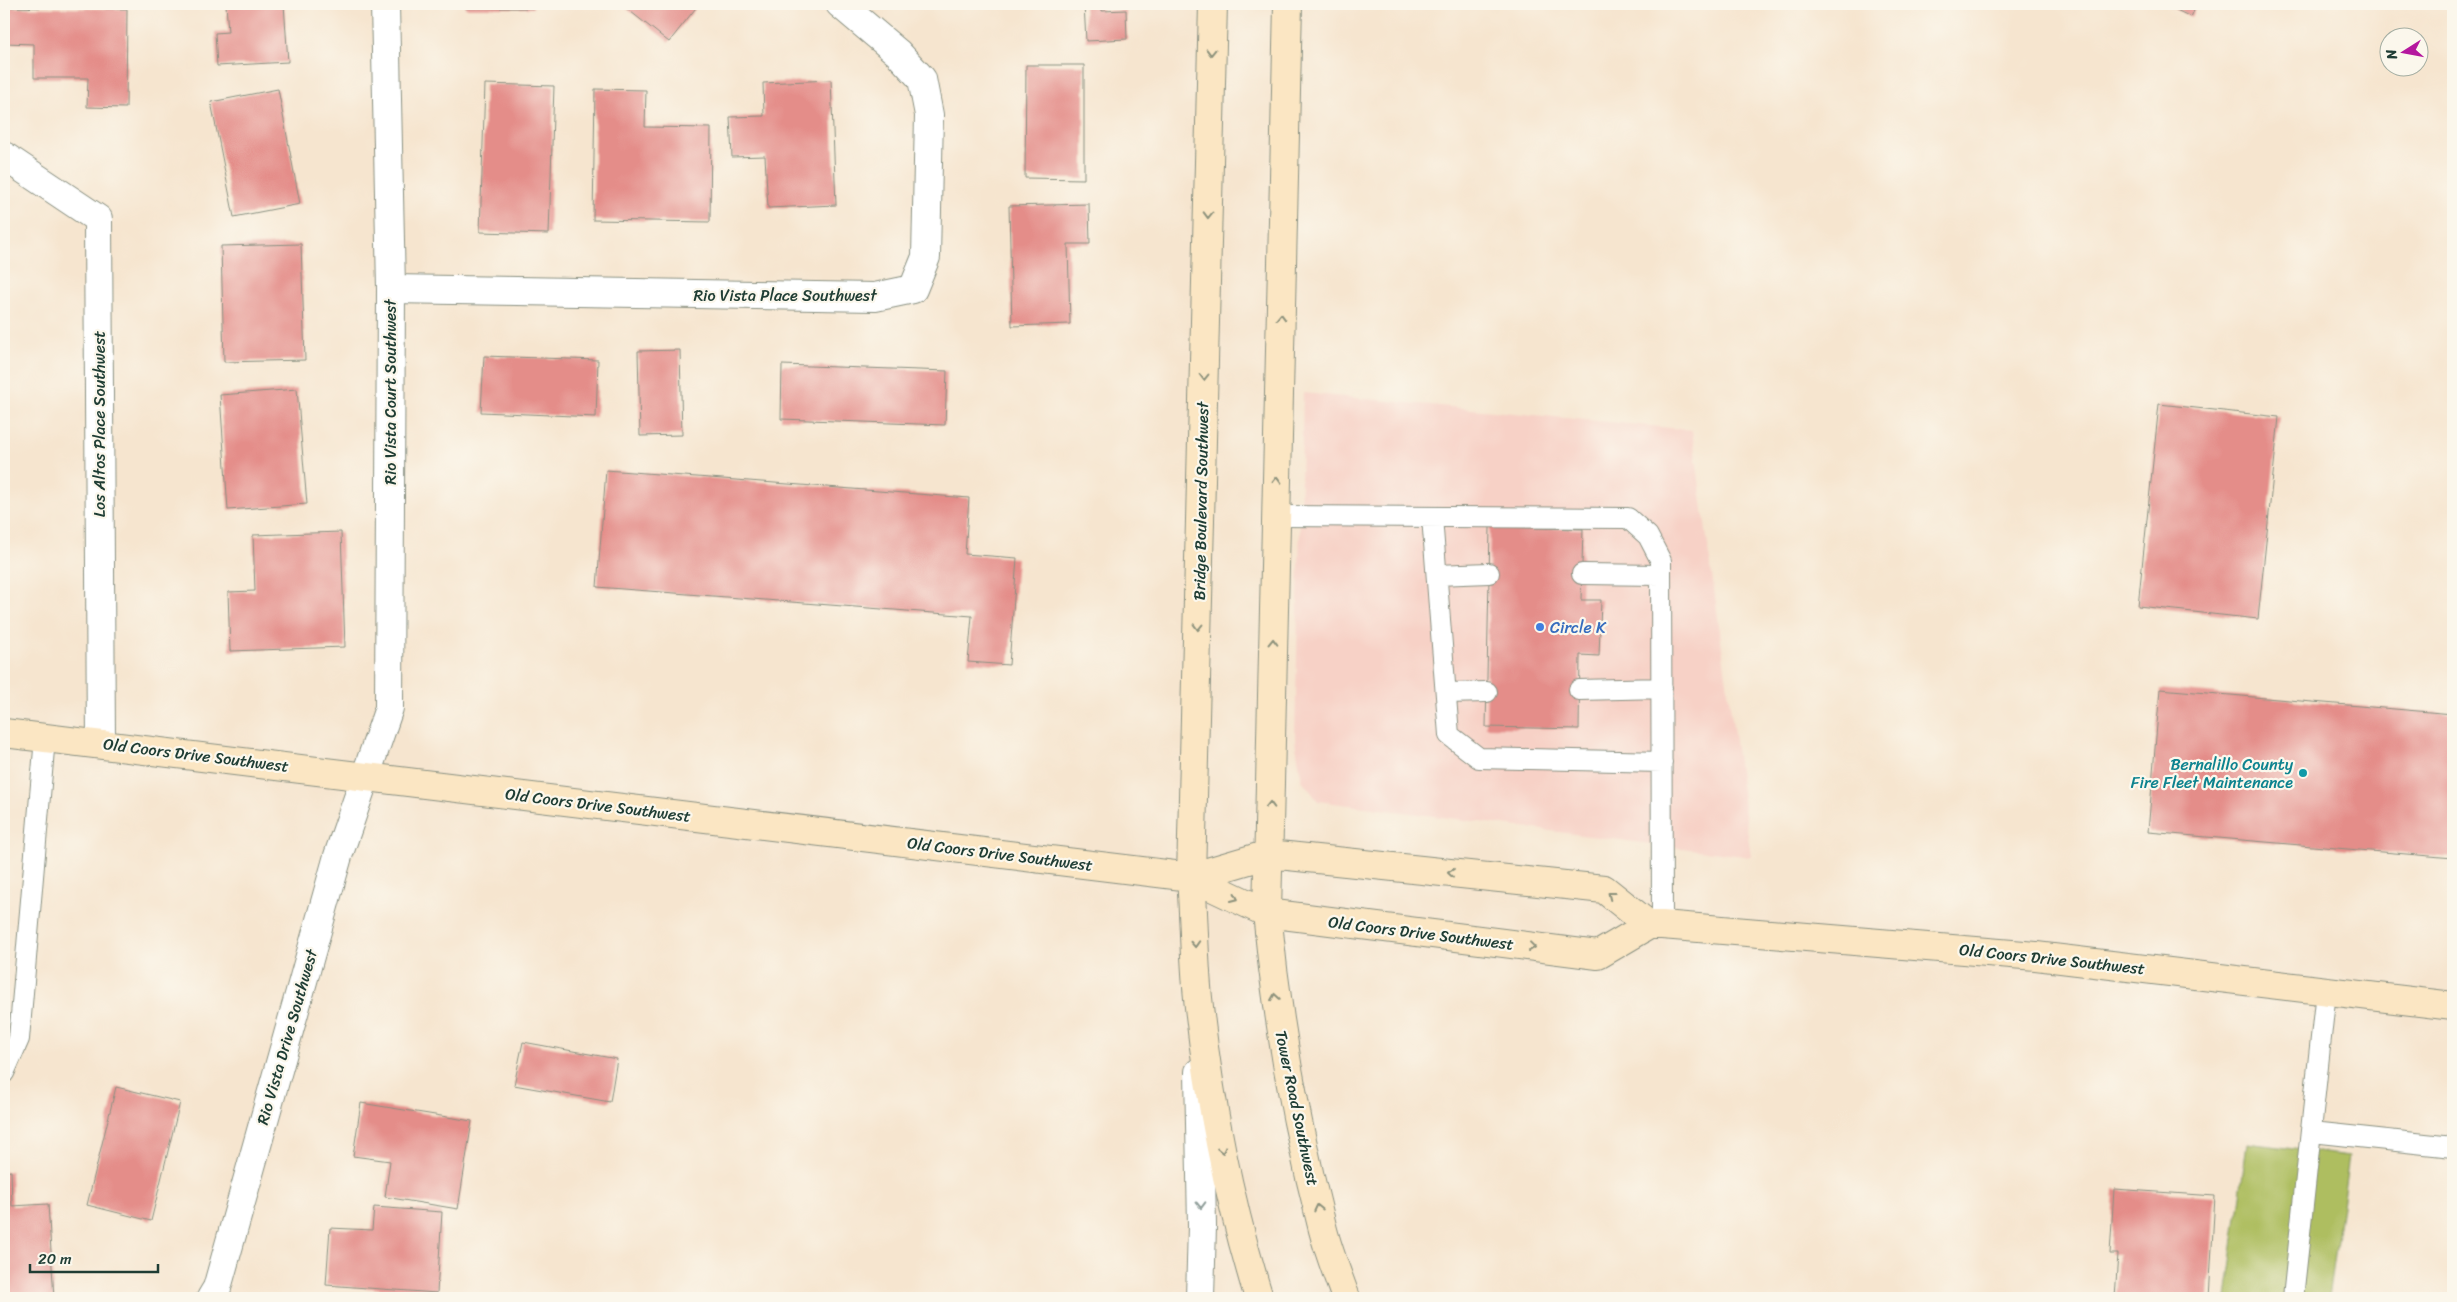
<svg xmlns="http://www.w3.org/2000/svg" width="2457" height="1302" viewBox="0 0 2457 1302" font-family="Sriracha,sans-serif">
<rect width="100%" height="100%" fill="#fbf7ec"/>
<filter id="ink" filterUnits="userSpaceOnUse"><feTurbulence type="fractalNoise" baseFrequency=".02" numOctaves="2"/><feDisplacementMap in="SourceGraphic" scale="10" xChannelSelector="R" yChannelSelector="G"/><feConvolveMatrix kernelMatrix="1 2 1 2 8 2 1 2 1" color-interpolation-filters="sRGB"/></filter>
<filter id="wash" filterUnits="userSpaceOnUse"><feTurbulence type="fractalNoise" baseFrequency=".0096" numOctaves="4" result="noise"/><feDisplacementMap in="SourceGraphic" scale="20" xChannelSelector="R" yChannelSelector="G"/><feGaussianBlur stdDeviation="1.12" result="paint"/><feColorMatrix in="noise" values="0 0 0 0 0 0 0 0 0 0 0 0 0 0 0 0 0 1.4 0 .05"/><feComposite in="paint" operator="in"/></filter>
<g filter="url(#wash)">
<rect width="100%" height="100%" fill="#f6e5cf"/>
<path fill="#f7d1c6" d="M1303,393l389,37 59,427 -433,-56 -16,-21 -7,-40z"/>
<path fill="#aebe61" stroke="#667e4a" d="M2247,1143l102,13 -20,142h-103z"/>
<g id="blocks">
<path fill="#e48d89" d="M226,4h58l4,58 -71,4 -2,-33 13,-1z
M465,4h68v4h-68z
M621,4h78l-30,38z
M987,4h21v1l-21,1z
M1084,4h18v7l24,-1 1,29 -41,2z
M2164,4h33l-6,13z
M4,7l123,2 -1,99 -39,-1 1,-29h-54v-34l-30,-1z
M1026,65h58v114l-59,-1z
M831,80l5,125 -68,3 -3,-52 -33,1 -2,-40 34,-1 -1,-33z
M485,84l69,2 -5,148 -69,-2z
M278,89l22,115 -66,13 -23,-115z
M595,89l51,1 -1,37 66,1 -1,94 -117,-2z
M1089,204l1,40h-22l2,80 -58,2 -3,-120z
M301,244l4,116 -81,2 -3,-116z
M680,350l2,85 -42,1 -2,-85z
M484,356l114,4 -2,57 -115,-5z
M782,365l165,6 -2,54 -164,-6z
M297,389l10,115 -79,6 -8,-115z
M2159,404l120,13 -21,202 -120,-13z
M606,470l363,28 -4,56 52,4 -8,107 -41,-3 4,-46 -375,-29z
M1490,527l93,2 -2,71h20l-2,56 -19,-1 -1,74 -93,-2z
M341,532l4,115 -115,4 -2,-59 27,-1 -2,-56z
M2160,689l293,25v144l-305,-26z
M523,1042l94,17 -7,43 -96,-17z
M116,1087l64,15 -29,119 -64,-16z
M361,1103l111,18 -14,88 -73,-12 5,-36 -37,-5z
M11,1171l1,35 36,-2 6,94h-50v-126z
M2114,1189l101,7 -6,102h-94l3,-44h-8z
M374,1207l68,5 -5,81 -111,-8 4,-57 42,2z
M329,1294l17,3v1h-18z"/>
</g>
</g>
<g filter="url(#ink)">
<use href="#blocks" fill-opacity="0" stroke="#8a9182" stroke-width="1"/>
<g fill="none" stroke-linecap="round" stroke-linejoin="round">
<g stroke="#8a9182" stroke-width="22">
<path id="service" d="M1276,516l352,2 20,18 13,25 1,364
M1432,517l17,218 30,23 183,4
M1582,574l79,1
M1437,575l52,-2
M1579,690l83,-2
M1446,693l41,-1
M4,1073l15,-34 26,-301
M2312,1132l141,15
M2293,1298l33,-307"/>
</g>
<g stroke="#8a9182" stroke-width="30">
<path id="minor" d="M4,156l94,63 3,525
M391,289l484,8 38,-8 13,-32 3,-142 -7,-36 -24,-26 -58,-49
M211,1298l6,-10 121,-432 51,-148 2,-419 -6,-285"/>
</g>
<g stroke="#8a9182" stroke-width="30">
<path id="tertiary" d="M1199,1072l3,154 -2,72"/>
</g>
<g stroke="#8a9182" stroke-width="30">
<path id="secondary" d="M1213,4l-22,873c3,41 3,81 7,121 11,102 31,203 61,300
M1288,4l-21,909c10,107 29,213 56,317 6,23 15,46 23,68
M4,733l1187,144 76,36 331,42 51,-30h13l374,31 417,50
M1191,877l78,-23 335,35 45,36"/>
</g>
<use href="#service" stroke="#fff" stroke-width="20"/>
<use href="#minor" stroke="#fff" stroke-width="28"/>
<use href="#tertiary" stroke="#fff" stroke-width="28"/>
<use href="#secondary" stroke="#fbe6c3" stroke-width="28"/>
</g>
<defs><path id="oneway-chevron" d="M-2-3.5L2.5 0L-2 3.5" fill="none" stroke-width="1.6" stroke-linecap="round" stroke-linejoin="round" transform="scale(1.25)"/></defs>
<g stroke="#8d927c">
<use href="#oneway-chevron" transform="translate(1211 52) rotate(91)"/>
<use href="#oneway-chevron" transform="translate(1208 215) rotate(91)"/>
<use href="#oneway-chevron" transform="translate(1281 317) rotate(-89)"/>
<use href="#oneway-chevron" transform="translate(1204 377) rotate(91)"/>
<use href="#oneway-chevron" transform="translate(1277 480) rotate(-89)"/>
<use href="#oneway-chevron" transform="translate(1198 627) rotate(91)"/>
<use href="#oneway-chevron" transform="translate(1273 642) rotate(-89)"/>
<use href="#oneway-chevron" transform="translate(1270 805) rotate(-89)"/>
<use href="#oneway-chevron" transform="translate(1451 873) rotate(-174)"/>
<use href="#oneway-chevron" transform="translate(1611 895) rotate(-142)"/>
<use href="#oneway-chevron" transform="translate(1235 898) rotate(25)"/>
<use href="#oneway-chevron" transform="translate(1195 944) rotate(87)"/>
<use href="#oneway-chevron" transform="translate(1532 947) rotate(7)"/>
<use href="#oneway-chevron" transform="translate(1275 997) rotate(-99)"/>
<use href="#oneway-chevron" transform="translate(1222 1150) rotate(77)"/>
<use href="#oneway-chevron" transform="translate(1318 1208) rotate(-103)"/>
</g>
<use stroke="#8f9e9a" href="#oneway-chevron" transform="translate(1201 1205) rotate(89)"/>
</g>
<circle fill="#3f7fe0" stroke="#fbf7ec" stroke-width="2" cx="1540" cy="627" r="5"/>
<circle fill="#0f9aa8" stroke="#fbf7ec" stroke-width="2" cx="2303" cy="773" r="5"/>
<g text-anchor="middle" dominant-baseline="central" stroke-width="4.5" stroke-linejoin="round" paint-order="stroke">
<g font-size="16" fill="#1f3d34" stroke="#fbf7ec">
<text x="785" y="295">Rio Vista Place Southwest</text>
<text transform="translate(390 392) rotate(-90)">Rio Vista Court Southwest</text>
<text transform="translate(99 424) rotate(-90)">Los Altos Place Southwest</text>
<text transform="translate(1201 501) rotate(-89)">Bridge Boulevard Southwest</text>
<text transform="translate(196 755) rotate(7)">Old Coors Drive Southwest</text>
<text transform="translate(598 805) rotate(7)">Old Coors Drive Southwest</text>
<text transform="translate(1000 854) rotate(7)">Old Coors Drive Southwest</text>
<text transform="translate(1421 933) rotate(7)">Old Coors Drive Southwest</text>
<text transform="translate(2052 959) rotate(6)">Old Coors Drive Southwest</text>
<text transform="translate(287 1037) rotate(-74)">Rio Vista Drive Southwest</text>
<text transform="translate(1297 1108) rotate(78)">Tower Road Southwest</text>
</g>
<g font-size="16" fill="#366cbe" stroke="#fbf7ec" text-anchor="start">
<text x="1550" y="627">Circle K</text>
</g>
<g font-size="16" fill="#0d838f" stroke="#fbf7ec" text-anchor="end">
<text x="2293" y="764">Bernalillo County<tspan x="2293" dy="18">Fire Fleet Maintenance</tspan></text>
</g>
</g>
<rect width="2457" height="1302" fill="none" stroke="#fbf7ec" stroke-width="20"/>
<g transform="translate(2404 52) rotate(259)"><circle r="24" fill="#fbf7ec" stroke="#a3ada2"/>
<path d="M0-4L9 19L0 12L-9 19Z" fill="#b5179e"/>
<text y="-8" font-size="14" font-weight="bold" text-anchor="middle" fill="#1f3d34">N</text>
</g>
<path d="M30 1264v8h128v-8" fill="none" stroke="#1f3d34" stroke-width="2.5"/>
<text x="38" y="1264" font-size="15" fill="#1f3d34" stroke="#fbf7ec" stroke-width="4" paint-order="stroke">20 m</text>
</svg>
